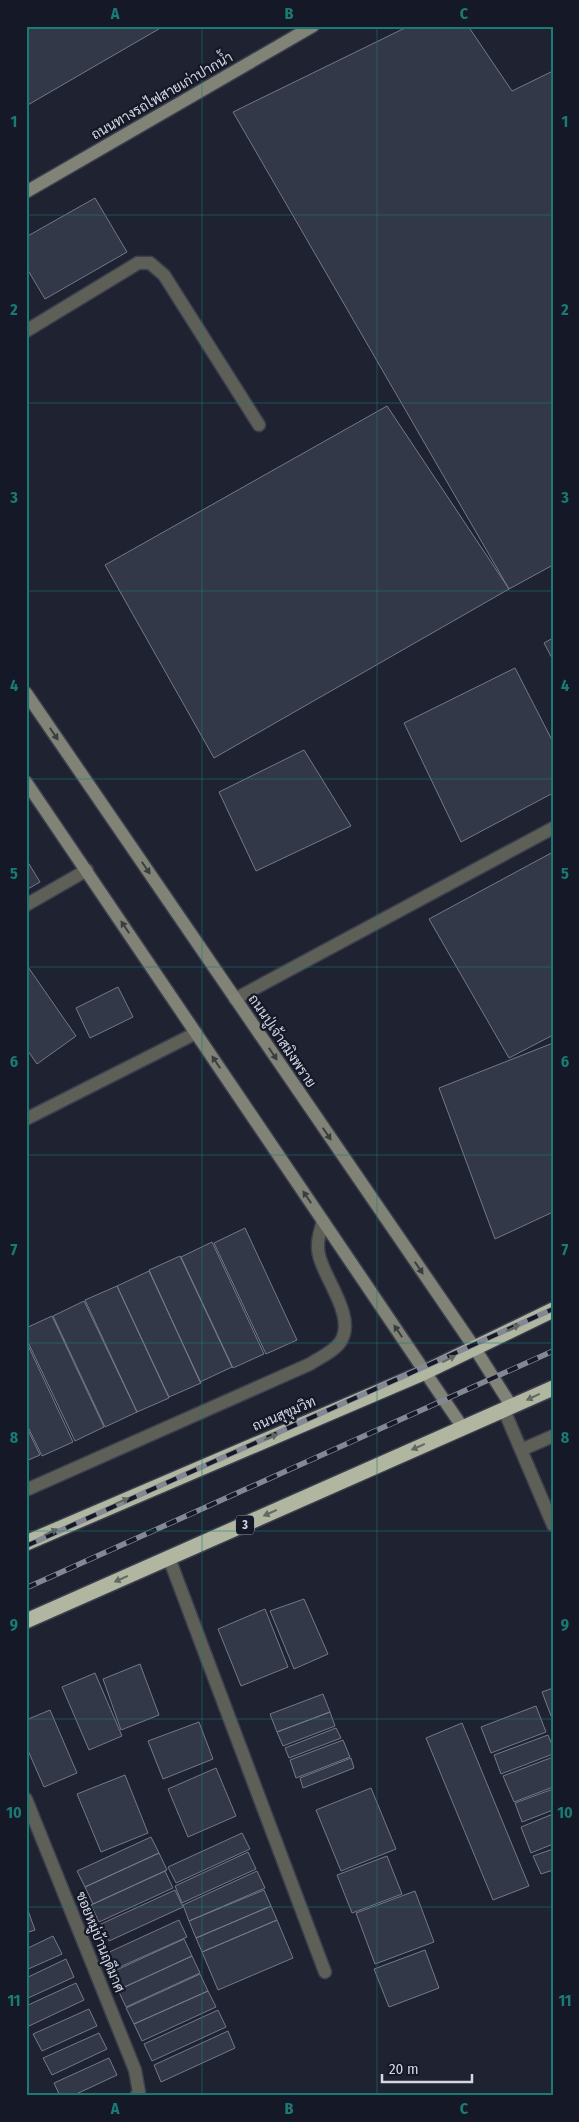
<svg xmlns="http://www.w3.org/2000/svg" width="579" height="2122" viewBox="0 0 579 2122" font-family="'Fira Sans Condensed',Sarabun,sans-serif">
<rect width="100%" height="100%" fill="#1e2231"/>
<path fill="#333848" stroke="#73788b" d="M26,26h138l-138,80z
M409,26h59l44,65 41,-20v494l-44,24 -276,-477z
M95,198l32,54 -82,47 -19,-32v-30z
M387,406l122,183 -295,169 -109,-193z
M553,638v22l-9,-17z
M515,668l38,74v51l-92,49 -57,-119z
M304,750l47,76 -95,45 -37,-79z
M553,852v183l-44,23 -80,-139z
M26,859l14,23 -14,8z
M26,964l50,72 -39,28 -11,-16z
M118,987l15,30 -43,21 -14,-30z
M553,1043v169l-58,27 -56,-151z
M245,1228l52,112 -31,14 -52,-111z
M212,1242l52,112 -31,14 -52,-111z
M180,1256l52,111 -32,15 -51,-112z
M149,1271l52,112 -32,14 -52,-111z
M117,1286l52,112 -32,14 -52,-112z
M84,1301l53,111 -32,15 -52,-111z
M52,1316l52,111 -29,14 -49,-103v-10z
M26,1341l47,101 -31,14 -16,-33z
M26,1426l14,29 -14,6z
M304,1599l24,55 -34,15 -24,-58z
M265,1609l23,58 -47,19 -23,-57z
M140,1664l19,51 -38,15 -18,-51z
M95,1673l27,63 -33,14 -27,-63z
M553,1688v33l-11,-29z
M323,1694l7,18 -53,20 -7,-18z
M536,1706l10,26 -55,21 -10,-26z
M50,1710l27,63 -33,14 -18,-41v-26z
M330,1712l5,14 -52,20 -6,-14z
M199,1722l14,37 -50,20 -15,-38z
M462,1723l67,163 -36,14 -67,-162z
M336,1728l5,10 -52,20 -4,-10z
M548,1735l5,12v7l-52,20 -7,-19z
M343,1740l7,17 -54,21 -6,-18z
M553,1757v30l-39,15 -11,-26z
M351,1758l3,10 -51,20 -3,-10z
M216,1768l20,48 -48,21 -20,-48z
M125,1775l23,58 -47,19 -24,-58z
M371,1788l25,61 -55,22 -25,-61z
M553,1789v21l-31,12 -7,-19z
M553,1814v30l-22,9 -10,-26z
M242,1833l8,16 -74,34 -8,-16z
M151,1837l8,16 -74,34 -8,-16z
M553,1849v21l-12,4 -8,-18z
M248,1852l8,17 -74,34 -7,-17z
M159,1853l8,17 -74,34 -8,-17z
M387,1856l15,38 -50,19 -15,-38z
M165,1871l8,17 -74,34 -8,-17z
M257,1871l8,17 -76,33 -6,-16z
M175,1890l8,17 -74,34 -8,-17z
M264,1890l7,16 -75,32 -7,-17z
M415,1891l19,51 -59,22 -19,-51z
M26,1905l9,25 -9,3z
M271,1906l6,14 -75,32 -6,-14z
M179,1920l8,17 -74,33 -8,-16z
M277,1920l16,38 -75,32 -16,-38z
M53,1936l9,18 -36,16v-21z
M184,1939l8,17 -74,34 -8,-17z
M425,1950l14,38 -50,19 -15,-38z
M192,1956l8,17 -74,34 -8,-17z
M66,1959l8,18 -48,22v-21z
M200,1974l8,17 -74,33 -8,-16z
M76,1983l8,17 -55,26 -3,-6v-14z
M208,1991l8,16 -74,34 -8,-17z
M89,2009l8,17 -55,25 -9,-17z
M218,2010l8,17 -74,34 -8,-17z
M228,2031l7,17 -74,34 -7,-17z
M99,2033l8,16 -55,26 -9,-17z
M109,2058l8,17 -45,21h-12l-6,-13z"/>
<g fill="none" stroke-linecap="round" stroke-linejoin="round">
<g stroke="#3b3f4d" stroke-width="15">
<path id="lane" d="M26,331l112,-68h12l14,12 95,150
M26,905l61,-35
M26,1119l170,-86
M26,1490l284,-126c9,-6 25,-13 31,-23 15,-25 -17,-62 -22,-86 -3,-12 1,-23 4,-34"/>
</g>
<g stroke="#3b3f4d" stroke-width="15">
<path id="street" d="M235,999l318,-171
M504,1410l49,115
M521,1450l32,-14
M169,1558l156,414
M26,1799l109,271 4,22 -3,4"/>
</g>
<g stroke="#3b3f4d" stroke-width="15">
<path id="secondary" d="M26,192l287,-166
M26,693l448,654 38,60
M26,782l437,646"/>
</g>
<g stroke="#3b3f4d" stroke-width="18">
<path id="highway" d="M26,1543l399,-171 128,-62
M26,1621l527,-233"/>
</g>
<use href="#lane" stroke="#5e6058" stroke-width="12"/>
<use href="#street" stroke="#5e6058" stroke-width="12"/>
<use href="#secondary" stroke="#808376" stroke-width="12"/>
<use href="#highway" stroke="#b1b6a1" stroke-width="15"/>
<g stroke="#848895" stroke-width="5.5">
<path id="rail" d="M26,1546l527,-237
M26,1588l527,-237"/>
</g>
<use href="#rail" stroke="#151927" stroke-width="4" stroke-dasharray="11" stroke-linecap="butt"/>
</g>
<defs><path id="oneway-solid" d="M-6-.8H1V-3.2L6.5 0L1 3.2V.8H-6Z" transform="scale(1.25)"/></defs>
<g fill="#3a3e43">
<use href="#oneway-solid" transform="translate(54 734) rotate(56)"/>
<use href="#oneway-solid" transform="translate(146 868) rotate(56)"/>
<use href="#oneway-solid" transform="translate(125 927) rotate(-124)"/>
<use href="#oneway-solid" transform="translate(273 1054) rotate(56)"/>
<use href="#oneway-solid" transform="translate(216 1062) rotate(-124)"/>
<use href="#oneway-solid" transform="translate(327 1134) rotate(56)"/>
<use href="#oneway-solid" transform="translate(307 1197) rotate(-124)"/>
<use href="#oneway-solid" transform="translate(419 1268) rotate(56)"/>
<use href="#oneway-solid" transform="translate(398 1331) rotate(-124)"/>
</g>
<g fill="#636864">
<use href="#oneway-solid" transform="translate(513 1328) rotate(-25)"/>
<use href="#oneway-solid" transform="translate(449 1359) rotate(-27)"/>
<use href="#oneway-solid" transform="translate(533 1397) rotate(155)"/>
<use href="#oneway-solid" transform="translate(271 1437) rotate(-23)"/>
<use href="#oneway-solid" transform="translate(418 1447) rotate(156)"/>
<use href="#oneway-solid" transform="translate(122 1501) rotate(-23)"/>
<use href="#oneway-solid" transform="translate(270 1513) rotate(156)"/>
<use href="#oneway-solid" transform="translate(51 1532) rotate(-25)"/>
<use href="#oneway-solid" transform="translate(121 1579) rotate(156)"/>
</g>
<path fill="none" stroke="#197b74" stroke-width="1" stroke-opacity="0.55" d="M202,26v2070M377,26v2070M26,215h527M26,403h527M26,591h527M26,779h527M26,967h527M26,1155h527M26,1343h527M26,1531h527M26,1719h527M26,1907h527"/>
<g text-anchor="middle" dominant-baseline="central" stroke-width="4.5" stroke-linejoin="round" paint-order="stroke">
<rect fill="#151927" stroke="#9b9eaa" stroke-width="1" x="236" y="1515.5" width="18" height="19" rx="4"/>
<g font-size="12" font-weight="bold" fill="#d4d7e2">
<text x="245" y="1525">3</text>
</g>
<g font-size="14" fill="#d4d7e2" stroke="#151927">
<text transform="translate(162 96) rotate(-30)">ถนนทางรถไฟสายเก่าปากน้ำ</text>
<text transform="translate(282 1041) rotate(56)">ถนนปู่เจ้าสมิงพราย</text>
<text transform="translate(284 1414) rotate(-23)">ถนนสุขุมวิท</text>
<text transform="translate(100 1942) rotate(68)">ซอยหมู่บ้านฤดีมาศ</text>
</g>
</g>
<rect width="579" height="2122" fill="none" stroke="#151927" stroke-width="55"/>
<path d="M382 2074v8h90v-8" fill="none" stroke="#d4d7e2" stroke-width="2.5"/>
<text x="389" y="2074" font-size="15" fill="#d4d7e2" stroke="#151927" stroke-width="4" paint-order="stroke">20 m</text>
<rect x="28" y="28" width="524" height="2066" fill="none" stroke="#197b74" stroke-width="2"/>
<g font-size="16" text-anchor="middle" font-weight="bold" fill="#197b74">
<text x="115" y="19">A</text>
<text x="289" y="19">B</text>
<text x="464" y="19">C</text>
<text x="14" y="127">1</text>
<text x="565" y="127">1</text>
<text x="14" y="315">2</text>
<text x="565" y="315">2</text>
<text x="14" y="503">3</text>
<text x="565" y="503">3</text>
<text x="14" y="691">4</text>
<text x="565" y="691">4</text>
<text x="14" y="879">5</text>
<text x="565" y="879">5</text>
<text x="14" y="1067">6</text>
<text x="565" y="1067">6</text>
<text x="14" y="1255">7</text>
<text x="565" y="1255">7</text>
<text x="14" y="1443">8</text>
<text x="565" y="1443">8</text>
<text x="14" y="1630">9</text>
<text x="565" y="1630">9</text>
<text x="14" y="1818">10</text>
<text x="565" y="1818">10</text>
<text x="14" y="2006">11</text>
<text x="565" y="2006">11</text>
<text x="115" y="2114">A</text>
<text x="289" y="2114">B</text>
<text x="464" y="2114">C</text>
</g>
</svg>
